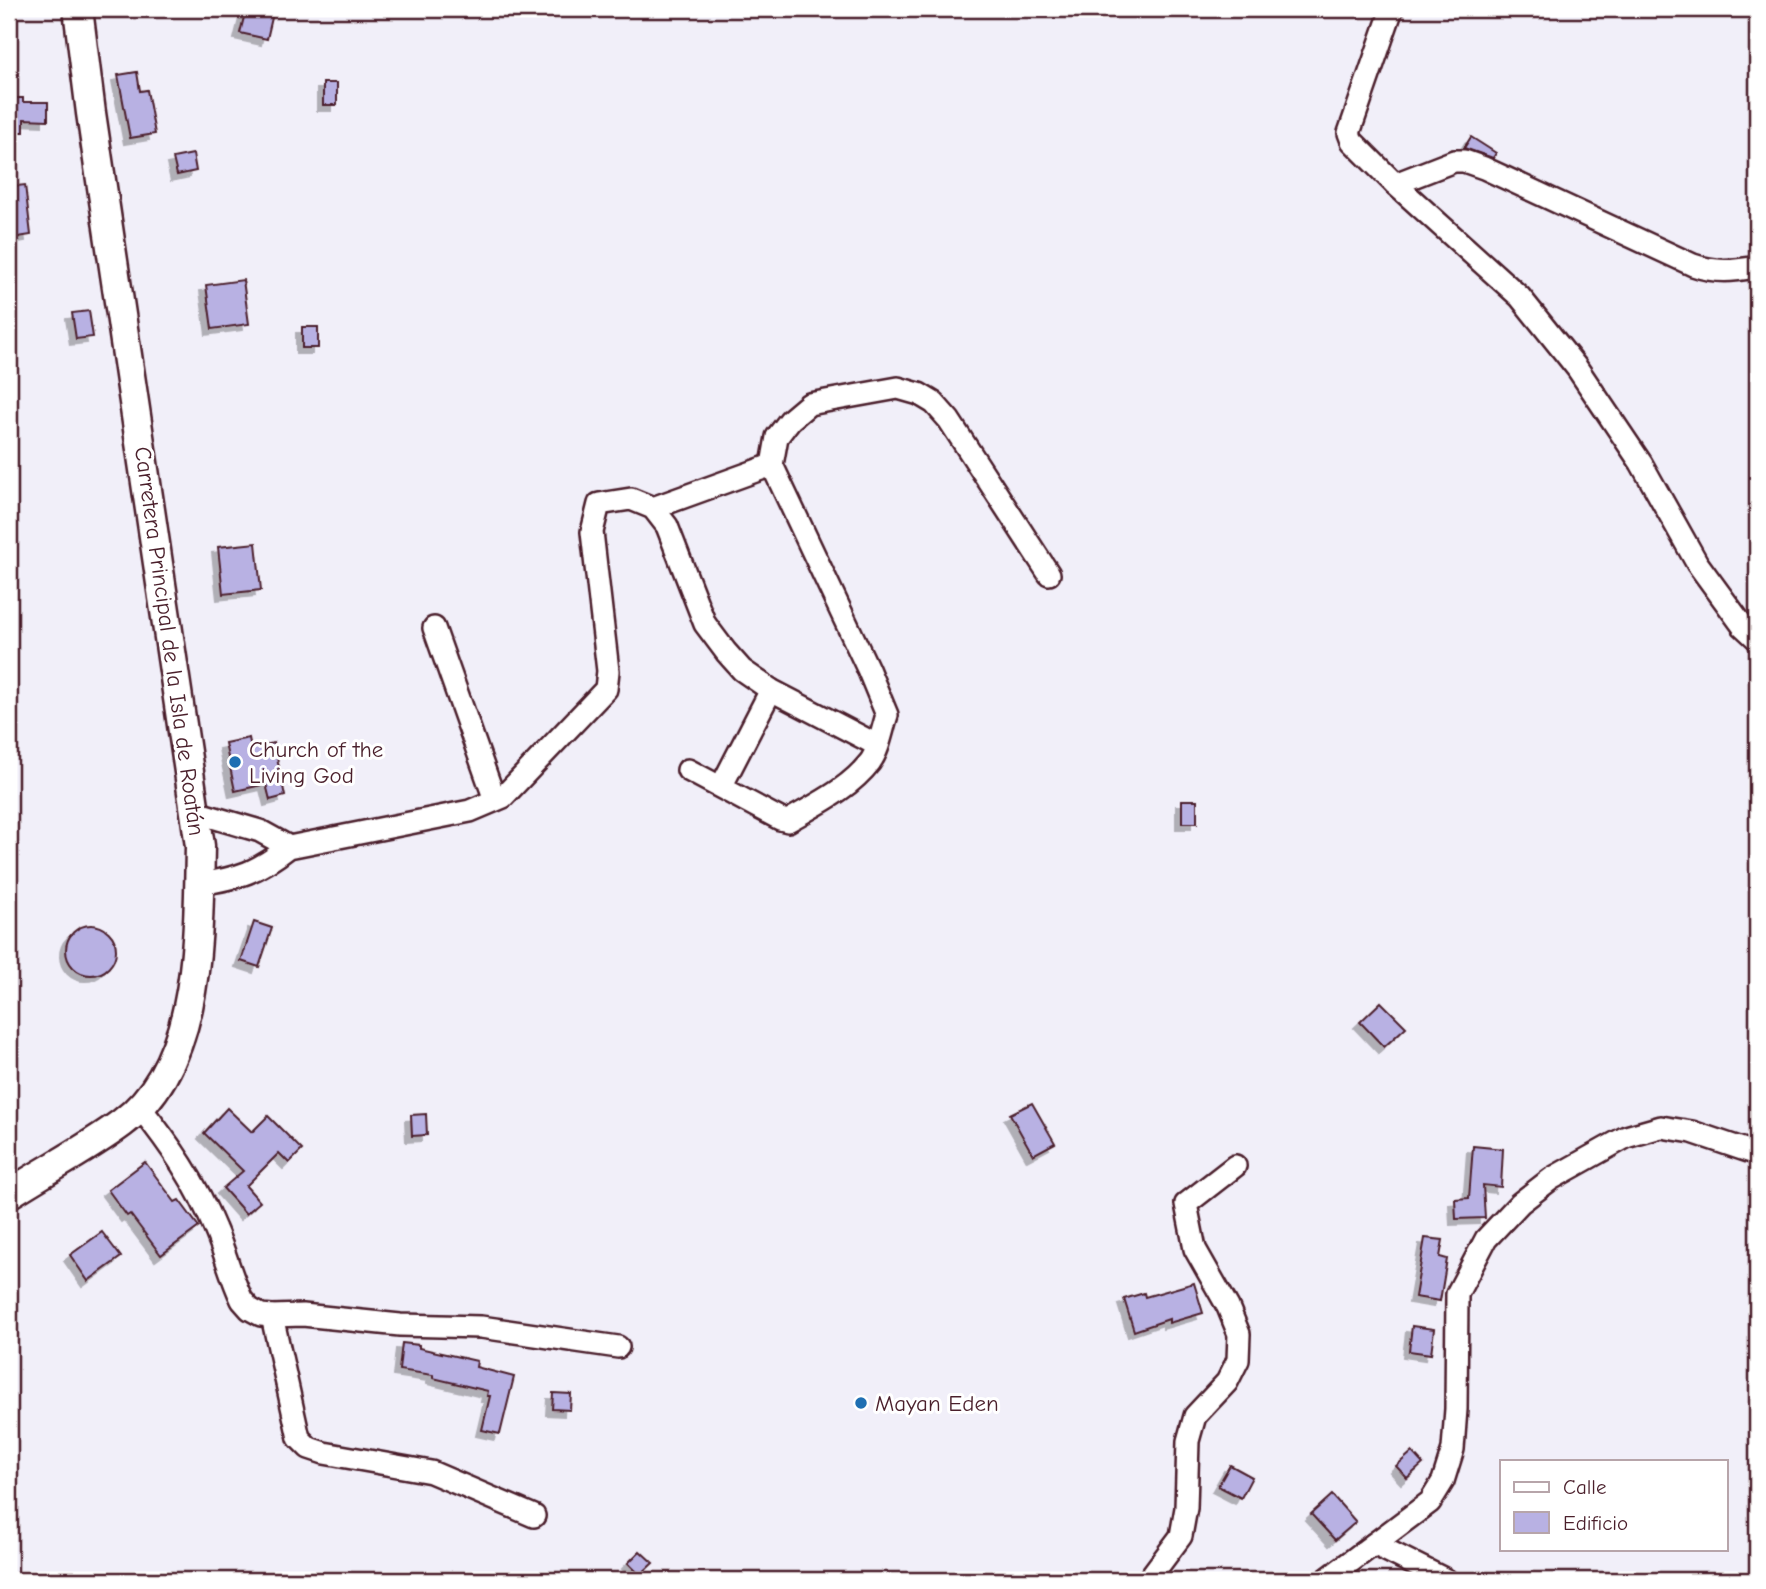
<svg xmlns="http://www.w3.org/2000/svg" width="1766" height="1589" font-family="'Comic Neue',sans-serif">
	<defs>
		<filter id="shadow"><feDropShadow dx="-6" dy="6" stdDeviation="0" flood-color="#0004"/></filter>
	</defs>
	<rect width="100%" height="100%" fill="#f1eff9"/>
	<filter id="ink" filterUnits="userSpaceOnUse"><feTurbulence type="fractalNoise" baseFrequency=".0143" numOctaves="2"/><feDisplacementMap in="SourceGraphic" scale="14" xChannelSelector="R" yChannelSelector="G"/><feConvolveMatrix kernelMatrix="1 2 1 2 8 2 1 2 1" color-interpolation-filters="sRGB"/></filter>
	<g filter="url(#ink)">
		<g fill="#b8b1e3" stroke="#4a1f2b" stroke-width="2" filter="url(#shadow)">
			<path d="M246,9h28l-7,30 -27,-6z"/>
			<path d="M137,72l3,19 7,-1 8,44 -25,4 -12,-63z"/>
			<rect x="323" y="83" width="14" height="22"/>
			<path d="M9,98h14v4h25v18l-24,-1v13h-15z"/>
			<path d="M1471,137l25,16 -3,5 -29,-10z"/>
			<path d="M193,154l3,17 -19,4 -4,-17z"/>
			<path d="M25,185l6,50 -19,3 -3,-51z"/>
			<path d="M243,280l6,44 -37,5 -6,-44z"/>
			<path d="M89,311l4,26 -17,2 -4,-26z"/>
			<rect x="302" y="327" width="16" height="21"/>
			<path d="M256,543l5,47 -38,4 -5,-47z"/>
			<path d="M249,738l2,10 23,-5 11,53 -15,4 -4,-16 -31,7 -10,-48z"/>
			<rect x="1182" y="800" width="15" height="23"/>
			<path d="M254,922l18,6 -13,39 -18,-6z"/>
			<circle cx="91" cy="950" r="25"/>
			<path d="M1381,1002l25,25 -22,20 -24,-25z"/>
			<path d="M1032,1103l23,40 -22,12 -23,-41z"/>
			<path d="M227,1108l25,24 16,-16 34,34 -13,13 -10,-10 -33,33 14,16 -14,12 -23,-26 20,-17 -39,-38z"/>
			<path d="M426,1114l1,21 -15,1 -1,-21z"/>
			<path d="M1473,1146l30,3 -2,38 -18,-2 2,33 -29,1 -1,-20 14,-1z"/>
			<path d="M145,1162l30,40 4,-2 20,27 -38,28 -31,-41 -3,2 -19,-26z"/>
			<path d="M102,1232l19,25 -33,24 -18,-26z"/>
			<path d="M1425,1238l18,2 -3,17 7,2 -7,42 -25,-4z"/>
			<path d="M1194,1283l9,30 -34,10v-4l-35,12 -10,-32 20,-6 1,4z"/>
			<path d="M1412,1326l22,3 -3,25 -22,-3z"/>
			<path d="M402,1343l17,2v3l58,13 -1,6 38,10 -14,57 -18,-4 8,-34h-3l1,-5 -55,-13v-3l-34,-5z"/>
			<path d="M553,1393l18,1 -1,16 -18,-1z"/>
			<path d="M1412,1452l11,12 -16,14 -11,-12z"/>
			<path d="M1230,1465l22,12 -11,21 -23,-12z"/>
			<path d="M1332,1495l24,27 -21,18 -24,-26z"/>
			<path d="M640,1551l13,12 -13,12 -12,-12z"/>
		</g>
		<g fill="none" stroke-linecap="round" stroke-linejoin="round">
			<g stroke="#4a1f2b" stroke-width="26">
				<g id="minor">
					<path d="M1392,9l-43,124 3,8 43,43 125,113 57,71 64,95 56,100 46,63 14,13"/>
					<path d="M1395,184l59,-23h10l20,7 209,97c23,8 40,6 64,2"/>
					<path d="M653,508l119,-43"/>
					<path d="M434,628l61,172"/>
					<path d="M688,770l92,49 8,2c29,-17 61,-32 82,-59 9,-12 12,-32 17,-47l-19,-46 -96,-204 5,-28 13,-17 19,-16 89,-16 21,6 15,9 15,17 100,154"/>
					<path d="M721,787l50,-97"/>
					<path d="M195,812l65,19 29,16"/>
					<path d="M199,884c41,-6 58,-12 90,-37l181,-36 33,-14 103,-108 2,-18 -16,-139 7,-28 32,-5 22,9 14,18 38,98 21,28 16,18 29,20 106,55"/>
					<path d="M139,1106c32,40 57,76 76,123 10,23 16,48 27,71l8,9 11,6 11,1 31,-1 97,10 81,2 137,20"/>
					<path d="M272,1316l27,122 10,10 15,5 107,19 103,44"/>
					<path d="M1374,1544l72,36"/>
					<path d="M1148,1580l33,-44 5,-28 2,-67 7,-25 32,-34 11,-22 1,-26 -11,-27 -33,-58 -9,-45 49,-38"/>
					<path d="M1326,1580l104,-78 13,-21 10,-32 3,-40 1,-115 29,-55 34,-36 31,-24 75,-42 35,-10 31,5 65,22"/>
				</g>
			</g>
			<g stroke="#4a1f2b" stroke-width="33">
				<path id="major" d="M9,1194c37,-24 78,-45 113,-71 80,-59 76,-188 78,-277l-109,-733 -13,-104"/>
			</g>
			<use href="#minor" stroke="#fff" stroke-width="21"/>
			<use href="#major" stroke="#fff" stroke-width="28"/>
		</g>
	</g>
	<g fill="#1f6fb2" stroke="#fff" stroke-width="2.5">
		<circle cx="235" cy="762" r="7"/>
		<circle cx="861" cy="1403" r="7"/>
	</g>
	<g text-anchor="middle" stroke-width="6" stroke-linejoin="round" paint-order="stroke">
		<g font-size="23" fill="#4a1f2b" stroke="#fff">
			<text transform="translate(170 641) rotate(82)" y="8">Carretera Principal de la Isla de Roatán</text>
		</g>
		<g font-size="23" fill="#4a1f2b" stroke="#fff" text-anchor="start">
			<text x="249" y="757">Church of the<tspan x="249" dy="26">Living God</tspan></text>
			<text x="875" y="1411">Mayan Eden</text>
		</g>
	</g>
	<rect width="1766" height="1589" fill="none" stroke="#fff" stroke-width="35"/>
	<rect x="18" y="18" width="1731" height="1554" fill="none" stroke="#4a1f2b" stroke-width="2.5" filter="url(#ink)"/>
	<rect x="1500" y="1460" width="228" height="91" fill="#ffffff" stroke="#b7a5aa" stroke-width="2"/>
	<rect x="1514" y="1482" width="35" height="10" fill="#ffffff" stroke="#b7a5aa" stroke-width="2"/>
	<text x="1563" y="1494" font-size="21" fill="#4a1f2b">Calle</text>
	<rect x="1514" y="1512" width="35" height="21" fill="#b8b1e3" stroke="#b7a5aa" stroke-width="2"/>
	<text x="1563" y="1530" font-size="21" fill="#4a1f2b">Edificio</text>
</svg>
